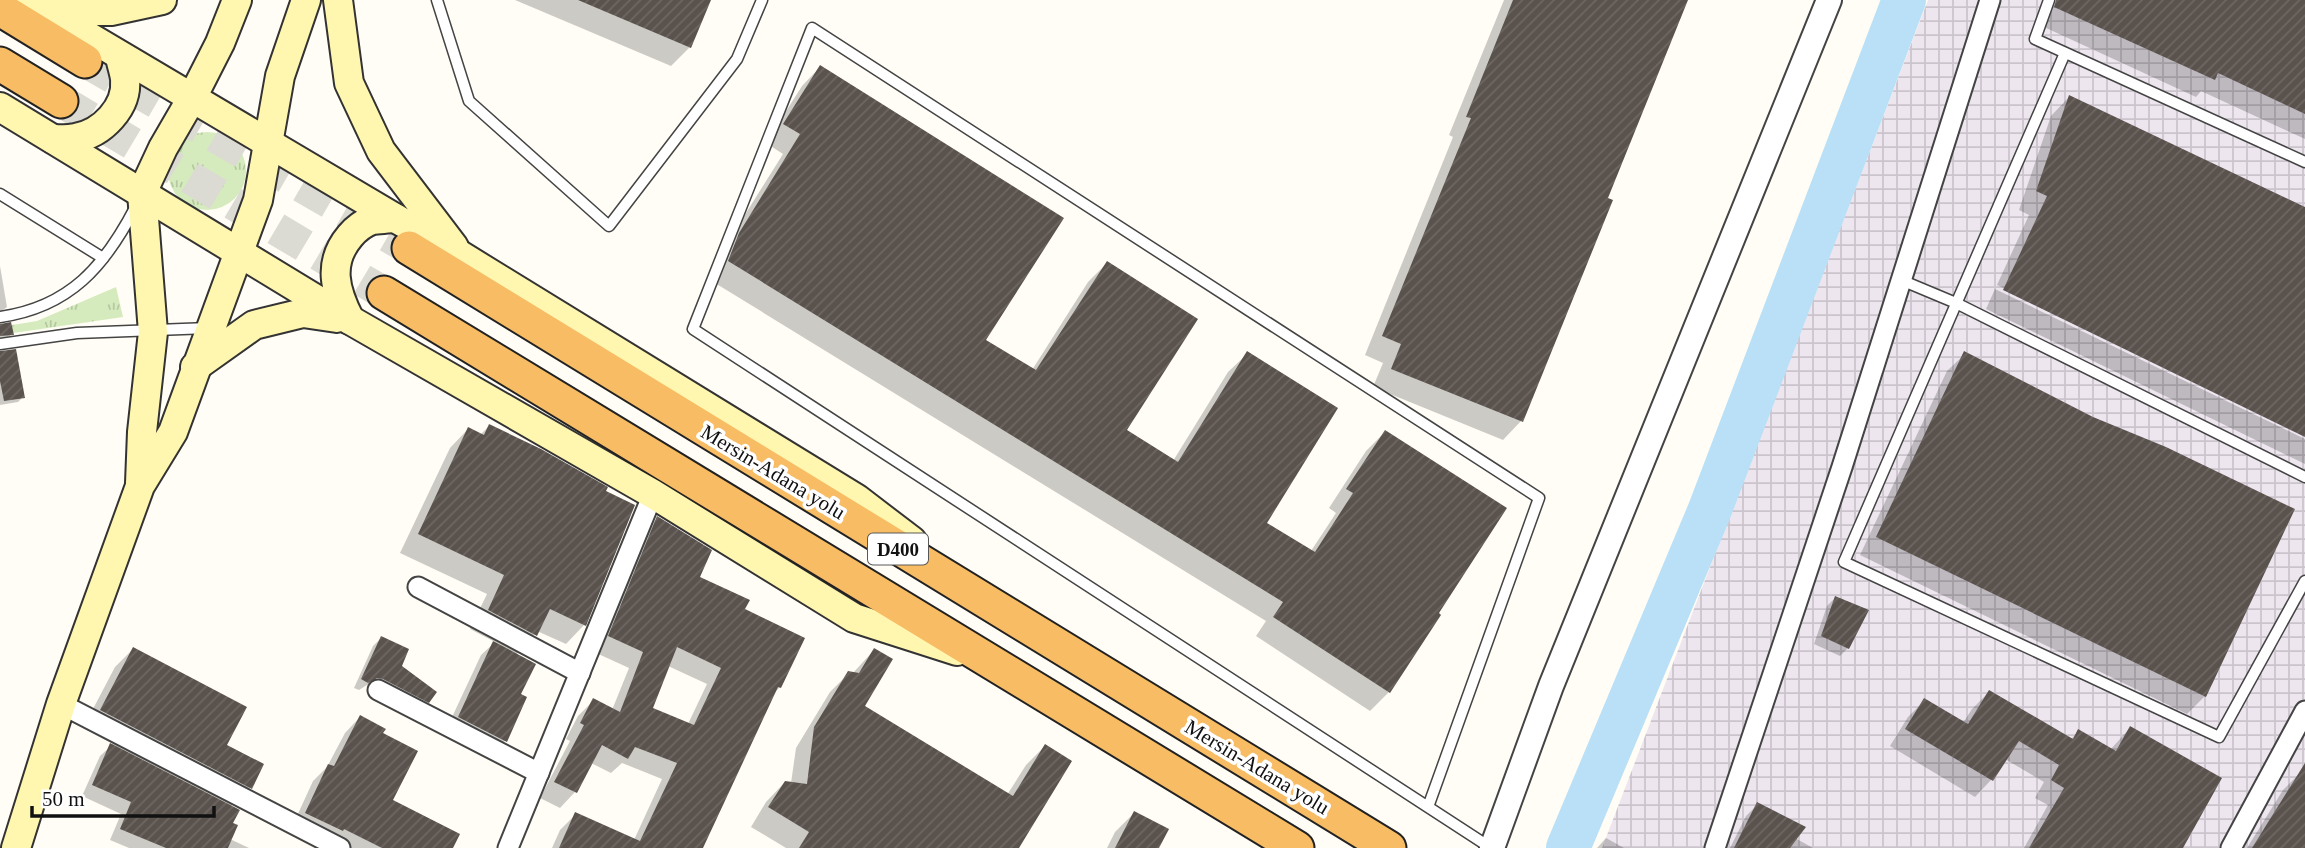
<svg xmlns="http://www.w3.org/2000/svg" width="2305" height="848" font-family="Georgia,serif">
	<defs>
		<pattern id="industrial-grid" width="8" height="8" patternUnits="userSpaceOnUse" patternTransform="scale(1.75)"><rect width="8" height="8" fill="#eee6ef"/><path d="M0 4h8M4 0v8" fill="none" stroke="#cbc4cc"/></pattern>
		<pattern id="grass-tufts" width="24" height="20" patternUnits="userSpaceOnUse" patternTransform="scale(1.75)"><rect width="24" height="20" fill="#d5ebbd"/><path d="M3 7l-1-3M5 7V3M7 7l1-3M15 17l-1-3M17 17v-4M19 17l1-3" fill="none" stroke="#b6c8a1"/></pattern>
		<pattern id="building-hatch" width="6" height="6" patternUnits="userSpaceOnUse" patternTransform="scale(1.75)"><rect width="6" height="6" fill="#5a524d"/><path d="M-1 1l2-2M0 6l6-6M5 7l2-2" fill="none" stroke="#6d6662"/></pattern>
	</defs>
	<rect width="100%" height="100%" fill="#fffdf5"/>
	<path fill="url(#industrial-grid)" d="M1928,0h377v848h-703z"/>
	<g fill="url(#grass-tufts)">
		<circle cx="207" cy="171" r="39"/>
		<path d="M116,287l7,30 -123,18v-8l37,-6z"/>
	</g>
	<g fill="#0003" fill-rule="evenodd">
		<path d="M515,0h194l-19,47 -19,19z"/>
		<path d="M1504,0h182l-81,199 -84,222 -18,19 -130,-53 10,-24 -18,-8 88,-218 -4,-2z"/>
		<path d="M2057,0h248v139l-104,-48 -5,6 -152,-70z"/>
		<path d="M820,67l164,273 48,30 56,-88 19,-19 17,168 49,30 55,-89 19,-18 17,169 47,28 25,-38 -7,-5 37,-57 19,-19 4,260 -19,19 -114,-75 10,-15 -556,-341 11,-27 62,-99 -17,-11 36,-57z"/>
		<path d="M2069,97l236,112v226l-308,-150 32,-70 -10,-5 32,-94z"/>
		<path d="M0,266l7,41 -7,5z"/>
		<path d="M1995,289l310,150v25l-319,-155z"/>
		<path d="M0,326l12,8 -5,4 -7,1z"/>
		<path d="M0,353l23,44 -5,5 -18,3z"/>
		<path d="M1965,354l240,342 -18,18 -327,-159 87,-184z"/>
		<path d="M489,426l95,199 -18,19 -29,-13 -21,24 2,40 7,3 -20,43 -12,13 -47,-24 35,-75 14,-13 -25,-13 17,-35 -87,-41 50,-105 18,-19 12,6z"/>
		<path d="M657,518l40,60 46,32 37,77 -7,7 -72,154h-149l8,-18 16,-16 58,26 28,-61 -40,-16 -11,10 -20,-10 -16,29 -15,16 -20,-10 30,-57 -4,-2 12,-23 16,-16 18,10 17,-42 -35,-16 48,-118zM668,666l39,18 -19,40 -37,-15z"/>
		<path d="M1835,598l13,50 -8,8 -26,-12 13,-38z"/>
		<path d="M381,638l18,29 29,35 -8,8 -46,-24 -7,-1 -8,5 -5,-2 19,-42z"/>
		<path d="M133,649l91,97 26,42 -20,19v32l19,9h-120l-19,-8 11,-26 -39,-18 18,-40 13,-12 -30,-16 32,-61z"/>
		<path d="M874,650l-12,57 145,88 19,-30 19,-19 -28,102h-231l-35,-21 15,-25 19,-20 6,1 5,-35 34,-56 19,-19 3,1z"/>
		<path d="M1989,692l81,48 8,-8 32,18 20,-22 51,120h-157l24,-43 -13,-7 9,-16 -39,-23 -14,21 -16,17 -85,-51 18,-29 17,-17 38,23 9,-14z"/>
		<path d="M360,717l21,17 10,67 60,47h-118l-42,-19 22,-48 14,-14 18,-34z"/>
		<path d="M2301,772l4,2v74h-58l36,-58z"/>
		<path d="M1758,804l37,34 18,10h-83l16,-32z"/>
		<path d="M1134,813l24,35h-51l8,-16z"/>
		<path d="M1606,838l18,10h-27z"/>
	</g>
	<g fill="none" stroke-linecap="round" stroke-linejoin="round">
		<path stroke="#b9e0f7" stroke-width="44" d="M1568,848l141,-336 195,-512"/>
	</g>
	<g fill="url(#building-hatch)" fill-rule="evenodd">
		<path d="M578,0h133l-20,48z"/>
		<path d="M1513,0h175l-80,198 5,2 -90,222 -132,-53 10,-25 -19,-8 89,-218 -5,-1z"/>
		<path d="M2056,0h249v114l-87,-41 -3,7 -161,-73z"/>
		<path d="M820,65l244,153 -78,122 50,30 71,-109 91,58 -71,111 51,32 69,-111 91,57 -71,115 48,29 38,-59 -7,-4 39,-59 122,78 -68,105 2,2 -51,78 -117,-76 10,-15 -555,-341 11,-28 61,-99 -17,-10z"/>
		<path d="M2069,95l236,112v230l-302,-147 44,-94 -11,-5z"/>
		<path d="M11,322l3,13 -14,1v-12z"/>
		<path d="M16,349l9,49 -21,3 -4,-20v-30z"/>
		<path d="M1964,351l129,66 73,30 129,62 -89,188 -330,-160z"/>
		<path d="M489,424l52,25 67,38 -2,4 29,14 -49,121 -36,-17 -13,27 -49,-26 16,-35 -86,-41 50,-107 16,8z"/>
		<path d="M657,516l55,34 -12,27 50,23 -5,9 60,29 -24,50 -3,-1 -75,161h-144l16,-36 65,29 37,-78 -42,-16 -7,12 -26,-14 -25,48 -23,-11 30,-57 -4,-2 13,-25 27,14 23,-60 -35,-16zM677,647l44,21 -27,57 -41,-17z"/>
		<path d="M1835,596l34,14 -20,39 -28,-13z"/>
		<path d="M381,636l28,13 -7,17 35,26 -8,11 -46,-24 -6,-1 -9,5 -7,-4z"/>
		<path d="M493,641l43,23 -15,30 6,3 -20,45 -49,-25z"/>
		<path d="M133,647l114,60 -20,38 37,19 -12,25 -152,-79z"/>
		<path d="M874,648l19,11 -28,47 148,90 32,-52 27,17 -53,87h-220l10,-16 -41,-25 17,-26 22,3 7,-57 34,-56 11,2z"/>
		<path d="M1989,690l84,49 5,-10 38,22 14,-25 92,52 -39,70h-154l35,-60 -13,-8 8,-15 -40,-24 -26,40 -88,-52 19,-31 44,26z"/>
		<path d="M360,715l26,14 -3,4 35,18 -25,49 67,34 -7,14h-71l-38,-19 -1,2 -38,-18 23,-49 6,2z"/>
		<path d="M110,743l130,67 -7,13 5,2 -10,23h-62l-46,-19 11,-27 -39,-17z"/>
		<path d="M2305,763v85h-53z"/>
		<path d="M1757,802l49,25 -16,21h-56z"/>
		<path d="M1134,811l35,18 -10,19h-44z"/>
	</g>
	<g fill="none" stroke-linecap="round" stroke-linejoin="round">
		<g stroke="#dbdad3" stroke-width="33" stroke-dasharray="33 17" stroke-linecap="butt">
			<path d="M85,61l324,187"/>
			<path d="M61,101l323,192"/>
		</g>
		<g stroke="#444" stroke-width="13">
			<g id="service">
				<path d="M437,0l32,101 140,125 128,-167 25,-59"/>
				<path d="M2049,0l-14,39 270,123"/>
				<path d="M2065,53l-221,509 375,175 86,-156"/>
				<path d="M0,194l103,64"/>
				<path d="M1901,280l55,23 349,174"/>
				<path d="M0,317c70,-10 105,-51 136,-111"/>
				<path d="M0,344l77,-11 132,-5"/>
				<path d="M1428,807l111,-309 -727,-470 -119,301 735,478 63,41"/>
			</g>
		</g>
		<g stroke="#444" stroke-width="23">
			<g id="minor">
				<path d="M418,587l162,86"/>
				<path d="M378,690l161,83"/>
				<path d="M61,704l279,144"/>
				<path d="M508,848l145,-354"/>
				<path d="M1715,848l127,-381 148,-467"/>
				<path d="M2231,848l74,-137"/>
			</g>
		</g>
		<g stroke="#444" stroke-width="28">
			<path id="tertiary" d="M1492,848l59,-162 278,-686"/>
		</g>
		<g stroke="#333" stroke-width="32">
			<g id="secondary">
				<path d="M27,0l368,218 65,37 397,244 55,42"/>
				<path d="M338,0l11,83 32,68 73,96"/>
				<path d="M47,11h64l51,-11"/>
				<path d="M0,107l350,213 303,174 201,124 103,33"/>
				<path d="M53,139c7,0 15,1 22,-1 27,-4 53,-31 50,-59 -1,-8 -4,-15 -5,-23"/>
				<path d="M350,320c-15,-29 -23,-57 0,-84 5,-6 14,-13 22,-16 7,-1 16,-1 23,-2"/>
				<path d="M195,367l59,-42 49,-12 34,5"/>
				<path d="M140,483l2,-51 11,-100 -11,-139 21,-45 29,-50 28,-55 17,-43"/>
				<path d="M16,848l45,-144 79,-218 33,-54 85,-232 22,-124 26,-76"/>
			</g>
		</g>
		<g stroke="#222" stroke-width="37">
			<g id="trunk">
				<path d="M0,9l85,52"/>
				<path d="M0,64l61,37"/>
				<path d="M409,248l980,600"/>
				<path d="M384,293l913,555"/>
			</g>
		</g>
		<use href="#service" stroke="#fff" stroke-width="10"/>
		<use href="#minor" stroke="#fff" stroke-width="19"/>
		<use href="#tertiary" stroke="#fff" stroke-width="24"/>
		<use href="#secondary" stroke="#fff6b0" stroke-width="28"/>
		<use href="#trunk" stroke="#f7bc64" stroke-width="33"/>
	</g>
	<g text-anchor="middle" stroke-width="7" stroke-linejoin="round" paint-order="stroke">
		<rect fill="#fff" stroke="#585858" stroke-width="2" x="868" y="533.5" width="60" height="31" rx="5"/>
		<g font-size="19" font-weight="bold" fill="#111">
			<text x="898" y="556">D400</text>
		</g>
		<g font-size="21" fill="#111" stroke="#fff">
			<text transform="translate(773 472) rotate(31)" y="7">Mersin-Adana yolu</text>
			<text transform="translate(1257 767) rotate(31)" y="7">Mersin-Adana yolu</text>
		</g>
	</g>
	<path d="M32 806v10h182v-10" fill="none" stroke="#111111" stroke-width="3.5"/>
	<text x="42" y="806" font-size="21" fill="#111111" stroke="#ffffff" stroke-width="5" paint-order="stroke">50 m</text>
</svg>
